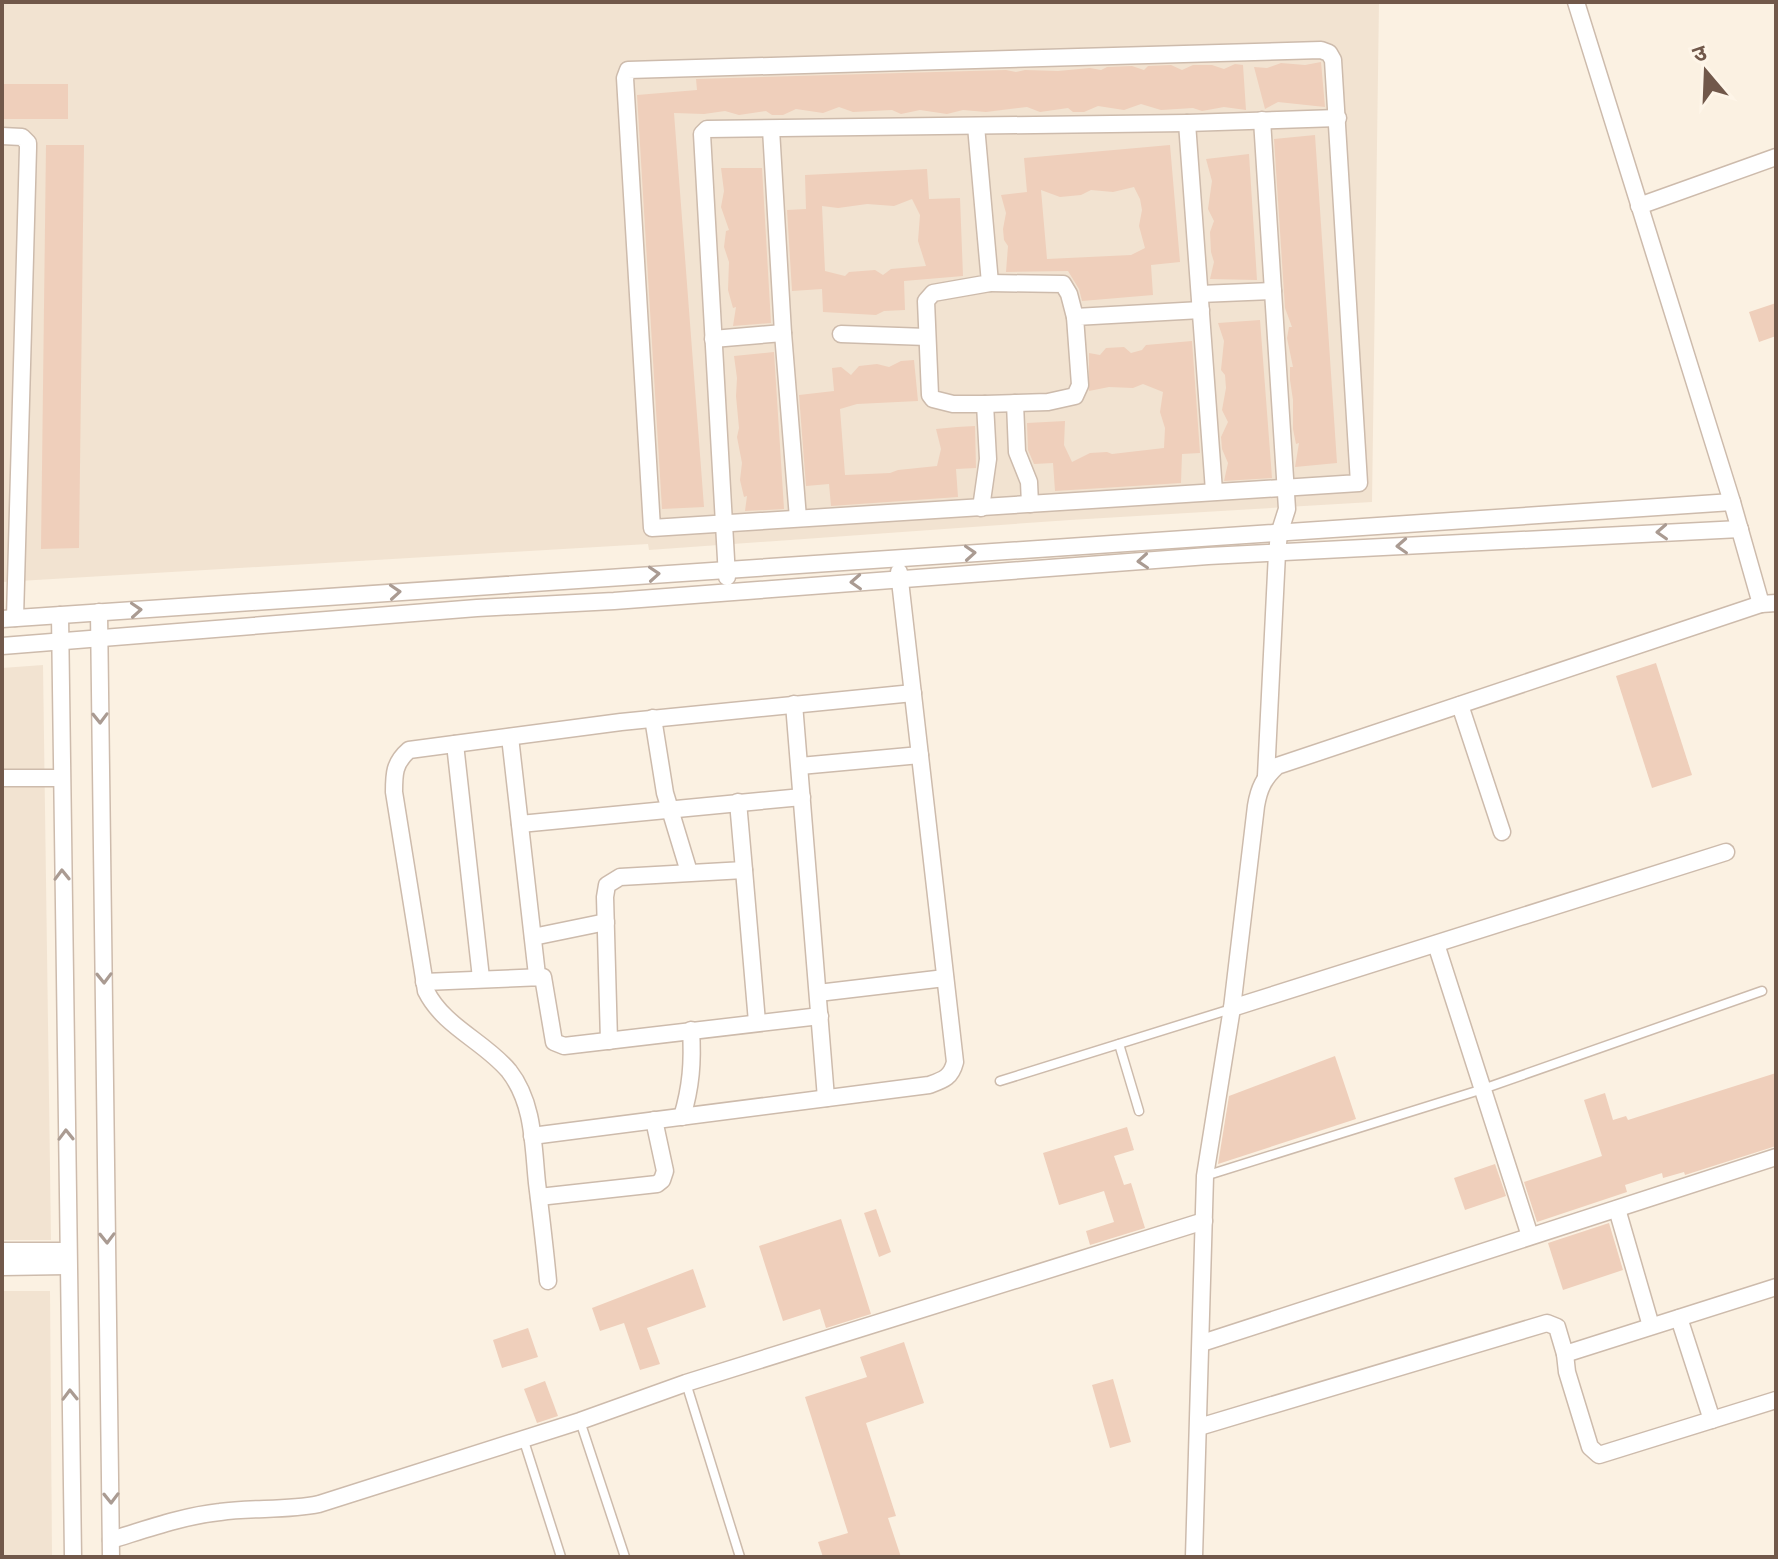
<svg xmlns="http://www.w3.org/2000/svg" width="1778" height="1559" font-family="'Varela Round','Noto Sans Devanagari',sans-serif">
	<rect width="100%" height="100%" fill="#fbf1e2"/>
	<g fill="#f2e3d1">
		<path d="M2,2h1377l-7,500 -302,18 -421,30 -1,-6 -646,38z"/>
		<path d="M43,665l8,575h-49v-572z"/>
		<path d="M2,1291h48l2,266h-50z"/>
	</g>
	<g fill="#efcfbb" fill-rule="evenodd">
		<path d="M1321,62l4,45 -47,-5 -13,7 -11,-42 13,1 14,-5 24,2z"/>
		<path d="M1235,64l8,1 3,45 -22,-3 -22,4 -9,-3 -32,2 -20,-6 -17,6 -26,-4 -14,6h-11l-5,-4 -28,4 -13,-5 -41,5 -23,-2 -16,4 -27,-4 -19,4 -9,-4 -39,2 -14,-5 -16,6 -27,-4 -13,6h-11l-6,-4 -27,4 -14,-4 -21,3 -30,-1 30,394 -42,2 -25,-414 60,-5 -1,-11 310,-9 10,2 9,-2 33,1 32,-3 11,2 6,-3 25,-1 12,4 4,-4 23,-1 11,5 11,-5h19l12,4z"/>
		<rect x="2" y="84" width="66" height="35"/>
		<path d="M1315,135l22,328 -42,4 4,-24 -3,1 -3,-15v-29l-3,-20v-13h3l-6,-29 2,-11h3l-7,-19 -11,-169z"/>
		<path d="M46,145h38l-5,403 -38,1z"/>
		<path d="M1170,145l10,117 -29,3 2,30 -71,6 -3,-12 -11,-18 -62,1 2,-26 -4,-6 -1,-11 3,-16 -5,-18 26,-3 -3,-34zM1134,187l6,12 2,11 -3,16 6,22 -14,7 -84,4 -6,-69 19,7 21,-2 10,-5 22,2z"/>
		<path d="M1249,154l8,126 -47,-1 4,-17 -3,-10 -1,-20 4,-11 -6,-12 4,-28 -6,-22z"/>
		<path d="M721,168h41l9,155 -38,3 3,-19 -3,1 -5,-18 1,-28 -5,-15 2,-16 3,-1 -8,-23 3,-16z"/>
		<path d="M927,169l2,30 31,-1 3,78 -59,5 1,29 -21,1 -8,4 -53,-3 -1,-23 -30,2 -5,-81 19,-1 -1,-34zM912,199l8,16 -2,26 8,25 -35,3 -8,6 -8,-5 -26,2 -4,4 -20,-5 -3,-65 16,2 29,-4 27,2z"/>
		<path d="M1776,303v33l-17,6 -10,-30z"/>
		<path d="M1260,320l12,158 -48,3 4,-18 -6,-14 -1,-12 7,-15 -6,-12 4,-22 -1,-13 -4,-5 3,-29 -6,-18z"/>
		<path d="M1192,341l8,112 -18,1 -1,29 -126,8 -2,-28 -19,1 -6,-14 -1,-27 38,-2 -1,24 8,17 18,-9 17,-1 5,2 52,-6 1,-20 -5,-16 3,-20 -20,-8 -10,4 -24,-1 -20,4v-38l11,2 6,-7 18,-1 7,6 11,-3 4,-5z"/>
		<path d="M774,352l10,157 -39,2 2,-15 -3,1 -4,-17 2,-17 -5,-26 2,-9 -3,-32 1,-18 -3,-22z"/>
		<path d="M914,360l4,41 -61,3 -17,5 5,66 45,-2 8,-3 39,-4 4,-17 -5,-20 21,-2 18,-1 1,42 -20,1 2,28 -127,9 -2,-22 -23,2 -7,-91 35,-4 -2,-23 9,-1 10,8 8,-9 18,-2 12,3 12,-6z"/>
		<path d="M1656,663l36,112 -40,13 -36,-112z"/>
		<path d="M1335,1056l21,63 -138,45 11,-68z"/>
		<path d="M1776,1073v73l-91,29 -1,-3 -21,6 -1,-5 -37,12 2,7 -90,30 -13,-40 78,-26 -18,-56 21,-7 8,27 13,-4 2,4z"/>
		<path d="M1127,1127l7,23 -20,6 10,29 7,-2 14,45 -55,17 -4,-14 28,-9 -10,-31 -45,14 -16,-52z"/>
		<path d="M1495,1164l11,32 -41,14 -11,-32z"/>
		<path d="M876,1209l15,43 -12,5 -15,-44z"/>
		<path d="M841,1219l30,95 -45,14 -6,-19 -37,12 -24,-75z"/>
		<path d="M1609,1223l14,47 -60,20 -15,-47z"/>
		<path d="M693,1269l13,38 -59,21 13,36 -20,6 -16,-47 -24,8 -8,-23z"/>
		<path d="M528,1328l10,29 -36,11 -9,-28z"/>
		<path d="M904,1342l20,61 -58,20 30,93 -8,2 13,39h-78l-5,-15 30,-9 -43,-136 62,-20 -7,-20z"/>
		<path d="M1113,1379l18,63 -21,6 -18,-63z"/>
		<path d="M545,1381l13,35 -21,7 -13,-34z"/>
	</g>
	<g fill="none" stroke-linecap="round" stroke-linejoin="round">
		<g stroke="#cdbbac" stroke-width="11">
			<g id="lane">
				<path d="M1119,1044l20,67"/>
				<path d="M1000,1081l231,-72"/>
				<path d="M1205,1176l278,-87 279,-98"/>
				<path d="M686,1383l54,174"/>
				<path d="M580,1421l45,136"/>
				<path d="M523,1438l38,119"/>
			</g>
		</g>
		<g stroke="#cdbbac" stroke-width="19">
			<g id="street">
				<path d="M1576,2l156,500 29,102"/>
				<path d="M1321,50l8,3 4,7 26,423 -707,45 -27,-450 3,-8z"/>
				<path d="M1262,120l25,389 -8,25 -2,19 -11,223"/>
				<path d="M1187,123l27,368"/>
				<path d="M976,126l14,157 -57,10 -7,8 4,94 3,4 20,5h32l3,55 -7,49"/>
				<path d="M771,129l12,204 15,185"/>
				<path d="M2,136l20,1 6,6v5l-13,470"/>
				<path d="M1639,206l137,-49"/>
				<path d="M990,283l73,1 6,10 6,23"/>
				<path d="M1200,294l73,-3"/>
				<path d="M841,334l86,3"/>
				<path d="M713,339l70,-6"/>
				<path d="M1015,403l2,49 12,30 1,22"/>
				<path d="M985,404l63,-2 27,-6 5,-11 -5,-68 126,-7"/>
				<path d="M727,577l-25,-443 5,-5 480,-6 151,-5"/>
				<path d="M99,612l12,945"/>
				<path d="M60,615l13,942"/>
				<path d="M2,619l1730,-117"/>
				<path d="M2,646l475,-38 137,-7 594,-45 532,-27"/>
				<path d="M794,704l32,394"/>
				<path d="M1460,705l42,127"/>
				<path d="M653,718l12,75 24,79"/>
				<path d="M510,737l27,238"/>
				<path d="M455,744l26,234"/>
				<path d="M800,766l120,-11"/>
				<path d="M2,778h59"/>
				<path d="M520,824l282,-27"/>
				<path d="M744,870l13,152"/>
				<path d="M533,937l73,-15"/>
				<path d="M1436,944l94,292"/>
				<path d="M424,982l119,-5 11,65 10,4 256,-30"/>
				<path d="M818,993l127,-15"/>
				<path d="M1232,1008l494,-156"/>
				<path d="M609,1041l-4,-144 2,-12 13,-8 124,-7 -6,-68"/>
				<path d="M682,1117c9,-30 11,-55 9,-87"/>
				<path d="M532,1136l397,-51c14,-5 22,-7 26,-23l-56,-490"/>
				<path d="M539,1197l118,-13 5,-4 3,-9 -11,-51"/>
				<path d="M1617,1209l34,117"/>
				<path d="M2,1251h65"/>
				<path d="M2,1267l65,-1"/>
				<path d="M548,1281c-3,-33 -7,-65 -11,-98 -4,-38 -3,-80 -28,-112 -25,-30 -65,-44 -83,-80l-32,-199c0,-18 0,-29 15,-42l212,-28 292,-29"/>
				<path d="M1679,1318l33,102"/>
				<path d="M1202,1343l574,-186"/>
				<path d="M1565,1354l2,18 23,75 9,8 177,-55"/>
				<path d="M1199,1427l348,-104 10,4 8,27 211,-67"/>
				<path d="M111,1540c36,-11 72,-24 109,-28 33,-5 66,-1 99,-8l261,-83 106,-38 518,-162"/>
				<path d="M1194,1557l11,-381 27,-168 24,-202c3,-18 8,-28 21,-40l484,-162 15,-1"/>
			</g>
		</g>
		<use href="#lane" stroke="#fff" stroke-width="8"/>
		<use href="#street" stroke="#fff" stroke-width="16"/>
	</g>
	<defs><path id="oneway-chevron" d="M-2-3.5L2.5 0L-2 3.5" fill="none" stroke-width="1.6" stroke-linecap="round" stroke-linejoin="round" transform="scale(2)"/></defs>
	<g stroke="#aa9b92">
		<use href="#oneway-chevron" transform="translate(1662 532) rotate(177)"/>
		<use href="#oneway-chevron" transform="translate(1402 546) rotate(177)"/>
		<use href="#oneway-chevron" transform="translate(970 553) rotate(-4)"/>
		<use href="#oneway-chevron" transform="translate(1143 561) rotate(176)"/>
		<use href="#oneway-chevron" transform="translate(654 574) rotate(-4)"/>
		<use href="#oneway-chevron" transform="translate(856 582) rotate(177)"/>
		<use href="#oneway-chevron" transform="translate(395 592) rotate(-4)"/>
		<use href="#oneway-chevron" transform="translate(136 610) rotate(-4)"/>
		<use href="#oneway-chevron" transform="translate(100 718) rotate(89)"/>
		<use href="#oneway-chevron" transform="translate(62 875) rotate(-91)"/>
		<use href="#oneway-chevron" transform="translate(104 978) rotate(89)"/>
		<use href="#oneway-chevron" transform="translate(66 1135) rotate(-91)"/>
		<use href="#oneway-chevron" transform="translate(107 1238) rotate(89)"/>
		<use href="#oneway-chevron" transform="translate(70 1395) rotate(-91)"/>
		<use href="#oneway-chevron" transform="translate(111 1498) rotate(89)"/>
	</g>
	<rect width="1778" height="1559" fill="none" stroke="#71584a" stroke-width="8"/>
	<g transform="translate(1706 72) rotate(341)" stroke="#fef5e8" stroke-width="6" paint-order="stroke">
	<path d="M0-6L14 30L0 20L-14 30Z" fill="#71584a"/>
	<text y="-12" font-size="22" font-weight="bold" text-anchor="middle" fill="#71584a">उ</text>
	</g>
</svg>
